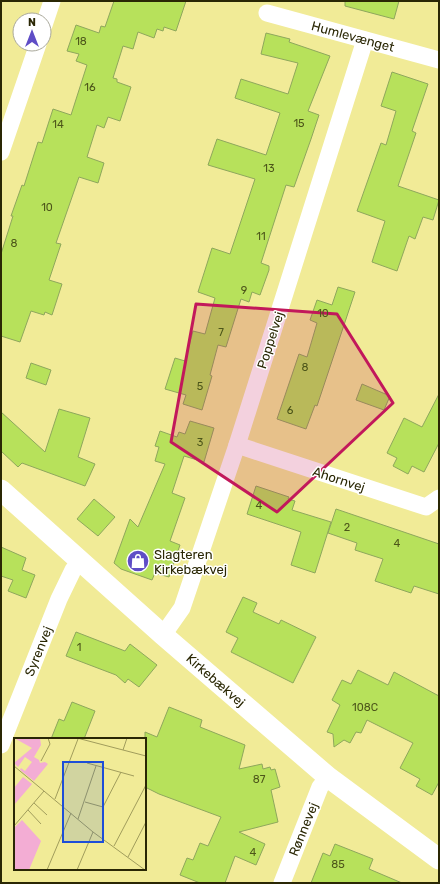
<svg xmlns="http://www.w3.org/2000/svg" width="440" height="884" font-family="Rubik,sans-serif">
	<rect width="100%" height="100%" fill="#f1eb97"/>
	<g fill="#b7e15b" stroke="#8ea75c">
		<path d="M114,1h72l-10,30 -12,-4 -1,4 -6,-2 -3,9 -16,-6 -5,17 -10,-3 -10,32 4,1v3l14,5 -11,34 -12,-4 -4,11 -7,-3 -10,32 17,6 -6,20 -19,-6 -23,66 5,1 -12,36 13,4 -10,31 -7,-3 -1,3 -13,-4 -11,31 -19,-6v-82l12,-38h-2l11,-31 2,1 14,-44 4,1 11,-34 18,6 16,-50 -11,-4 3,-7 -12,-3 9,-26 23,8 2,-7 4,1z"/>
		<path d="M345,1h54l-5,18 -49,-13z"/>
		<path d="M266,33l24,6 -1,3 41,14 -22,55 11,4 -8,24 -17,48 -8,-2 -25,78 8,3v4l-9,25 -8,-3 -3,10 -8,-3 -15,48 -8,-2 -8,30 2,1 -10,34 -19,-6 3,-9 -21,-6 10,-31 10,3 8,-30 12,3 10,-36 -17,-6 14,-44 18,6 25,-75 -47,-14 9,-26 49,16 14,-42 -45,-15 6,-19 47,15 10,-31 -37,-9z"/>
		<path d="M392,72l36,12 -16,47 4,2 -18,53 41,14 -6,20 -10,-3 -8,22 -6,-3 -12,35 -25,-9 13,-41 -28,-10 24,-68 5,2 10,-34 -15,-5z"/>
		<path d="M338,287l17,5 -38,114 -2,-1 -9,24 -29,-10 22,-65 8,3 10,-34 -7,-3 7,-20 15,5z"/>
		<path d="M31,363l20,7 -5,15 -20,-7z"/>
		<path d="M362,384l28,12 -6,14 -28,-10z"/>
		<path d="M439,394v49l-15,29 -12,-6 -4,8 -15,-8 4,-8 -10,-5 17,-35 18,9z"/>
		<path d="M59,409l31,9 -12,39 17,7 -10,22 -63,-23 -4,4 -17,-16v-39l44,40z"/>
		<path d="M190,421l24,7 -10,34 -20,-6 -12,37 13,5 -15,43 10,4 -11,32 -14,-4 -3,7 -31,-11 -7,-6 16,-44 8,8 27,-63 -10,-3 4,-14 -4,-1 5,-15 17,6 2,-5 6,2z"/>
		<path d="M256,486l33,11 -1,2 7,2 -3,9 39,12 -16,51 -24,-8 10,-33 -54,-18z"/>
		<path d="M94,499l21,18 -17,19 -21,-17z"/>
		<path d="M336,509l103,35v50l-25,-8 -3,7 -36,-12 8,-22 -28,-9 2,-7 -29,-10z"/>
		<path d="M1,547l25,11 -4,12 13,5 -9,23 -18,-7 5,-11 -12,-4z"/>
		<path d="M243,597l14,6 -4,9 26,12 2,-4 35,17 -23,46 -62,-31 7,-14 -12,-6z"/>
		<path d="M76,632l49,19 5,-7 27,21 -18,22 -11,-8 -3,4 -9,-8 -50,-19z"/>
		<path d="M358,670l30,15 6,-13 45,24v86l-7,13 -16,-9 4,-7 -20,-11 13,-25 -46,-23 -6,13 -5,-1 -6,11 -6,-3 -10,7 -1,-13 -6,-2 13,-27 -8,-5 10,-20 9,4z"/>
		<path d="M72,702l23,9 -11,28h-33l8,-20 5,2z"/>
		<path d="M169,707l33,13 -2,7 45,18 -6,24 23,-5 1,5 7,-2 1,3 4,-1 5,18 -9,3 7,32 -39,10 26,12 -9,21 -21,-9 -10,27h-25l-20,-8 7,-17 6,2 7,-17 8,3 13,-29 -62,-23 -14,-7v-55l12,5z"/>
		<path d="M335,844l38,15 -4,10 33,14h-91l12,-30 7,3z"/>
	</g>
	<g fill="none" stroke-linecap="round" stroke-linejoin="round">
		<g stroke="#fff" stroke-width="17">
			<path d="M267,13l172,47"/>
			<path d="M44,25l8,-24"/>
			<path d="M1,152l37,-108"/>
			<path d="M237,445l189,62 13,-9"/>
			<path d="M163,635l19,-27 55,-163 128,-405"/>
			<path d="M1,745l58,-146 14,-29 8,-9"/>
			<path d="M282,883l38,-96 8,-10"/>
		</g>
		<path stroke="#fff" stroke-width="21" d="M1,490l162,145 165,142 111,82"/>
	</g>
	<path fill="#c2185b" fill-opacity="0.2" stroke="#c2185b" stroke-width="3" stroke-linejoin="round" d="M196,304l141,10 56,89 -116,109 -106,-70z"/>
	<defs>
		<g id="shop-disc" transform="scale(1.15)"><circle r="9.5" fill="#5f4dc6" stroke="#fff"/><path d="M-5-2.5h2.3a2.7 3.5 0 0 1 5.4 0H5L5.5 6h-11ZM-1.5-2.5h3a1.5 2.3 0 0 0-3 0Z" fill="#fff"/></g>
	</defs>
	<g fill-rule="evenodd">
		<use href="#shop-disc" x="138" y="561"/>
	</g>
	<g text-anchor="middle" stroke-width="3" stroke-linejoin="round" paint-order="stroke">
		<g font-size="11" fill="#4d561a">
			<text x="81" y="45">18</text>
			<text x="90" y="91">16</text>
			<text x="299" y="127">15</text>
			<text x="58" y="128">14</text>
			<text x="269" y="172">13</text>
			<text x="47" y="211">10</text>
			<text x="261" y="240">11</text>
			<text x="14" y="247">8</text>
			<text x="244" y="294">9</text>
			<text x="323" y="317">10</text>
			<text x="221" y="336">7</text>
			<text x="305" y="371">8</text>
			<text x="200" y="390">5</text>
			<text x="290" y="414">6</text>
			<text x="200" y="446">3</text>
			<text x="259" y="509">4</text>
			<text x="347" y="531">2</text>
			<text x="397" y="547">4</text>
			<text x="79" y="651">1</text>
			<text x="365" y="711">108C</text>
			<text x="259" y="783">87</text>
			<text x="253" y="856">4</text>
			<text x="338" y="868">85</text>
		</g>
		<g font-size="13" fill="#2a2704" stroke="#fff">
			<text transform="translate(353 36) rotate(15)" y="5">Humlevænget</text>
			<text transform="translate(270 340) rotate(-72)" y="5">Poppelvej</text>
			<text transform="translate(339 479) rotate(18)" y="5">Ahornvej</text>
			<text transform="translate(38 651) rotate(-68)" y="5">Syrenvej</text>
			<text transform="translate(216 680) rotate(41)" y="5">Kirkebækvej</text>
			<text transform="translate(303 829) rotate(-68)" y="5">Rønnevej</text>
		</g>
		<g font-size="13" fill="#2a2704" stroke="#fff" text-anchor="start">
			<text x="154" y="559">Slagteren<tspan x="154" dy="15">Kirkebækvej</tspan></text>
		</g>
	</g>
	<g transform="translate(14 738)">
		<rect width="132" height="132" fill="#f1eb97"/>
		<path d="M0,0h26l1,7 -7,12 5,3 1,3 5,-1 3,2 -14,17 -14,-11 1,-2 4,3 7,-9 -7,-5 -7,10 -4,-4 18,-15zM9,39l9,7 -18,21v-17zM8,82l19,21 -12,29h-15v-42z" fill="#f3add4"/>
		<path fill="none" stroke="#a19d5c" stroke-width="1" d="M63,0l69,18M109,12l4,-12M27,23l9,-17 -2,-6M73,25l47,13M0,28l79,66 52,38M41,61l23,-60M71,64l18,5 18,-35M20,65l13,12M14,72l13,14M64,81l18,-53M0,88l30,-35M100,108l32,-61M114,119l18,-35M33,132l24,-57M63,132l16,-38"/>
		<path fill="#1d4ed8" fill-opacity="0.15" stroke="#1d4ed8" stroke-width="2" d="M49,24h40v80h-40z"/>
		<rect width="132" height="132" fill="none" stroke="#2a2704" stroke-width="2"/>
	</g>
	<rect width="440" height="884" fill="none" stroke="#2a2704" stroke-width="4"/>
	<g transform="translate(32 32)"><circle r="19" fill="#ffffff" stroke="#aaa99b"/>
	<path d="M0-3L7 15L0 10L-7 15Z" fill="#5f4dc6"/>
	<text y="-6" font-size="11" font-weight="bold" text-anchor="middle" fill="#2a2704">N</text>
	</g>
</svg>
